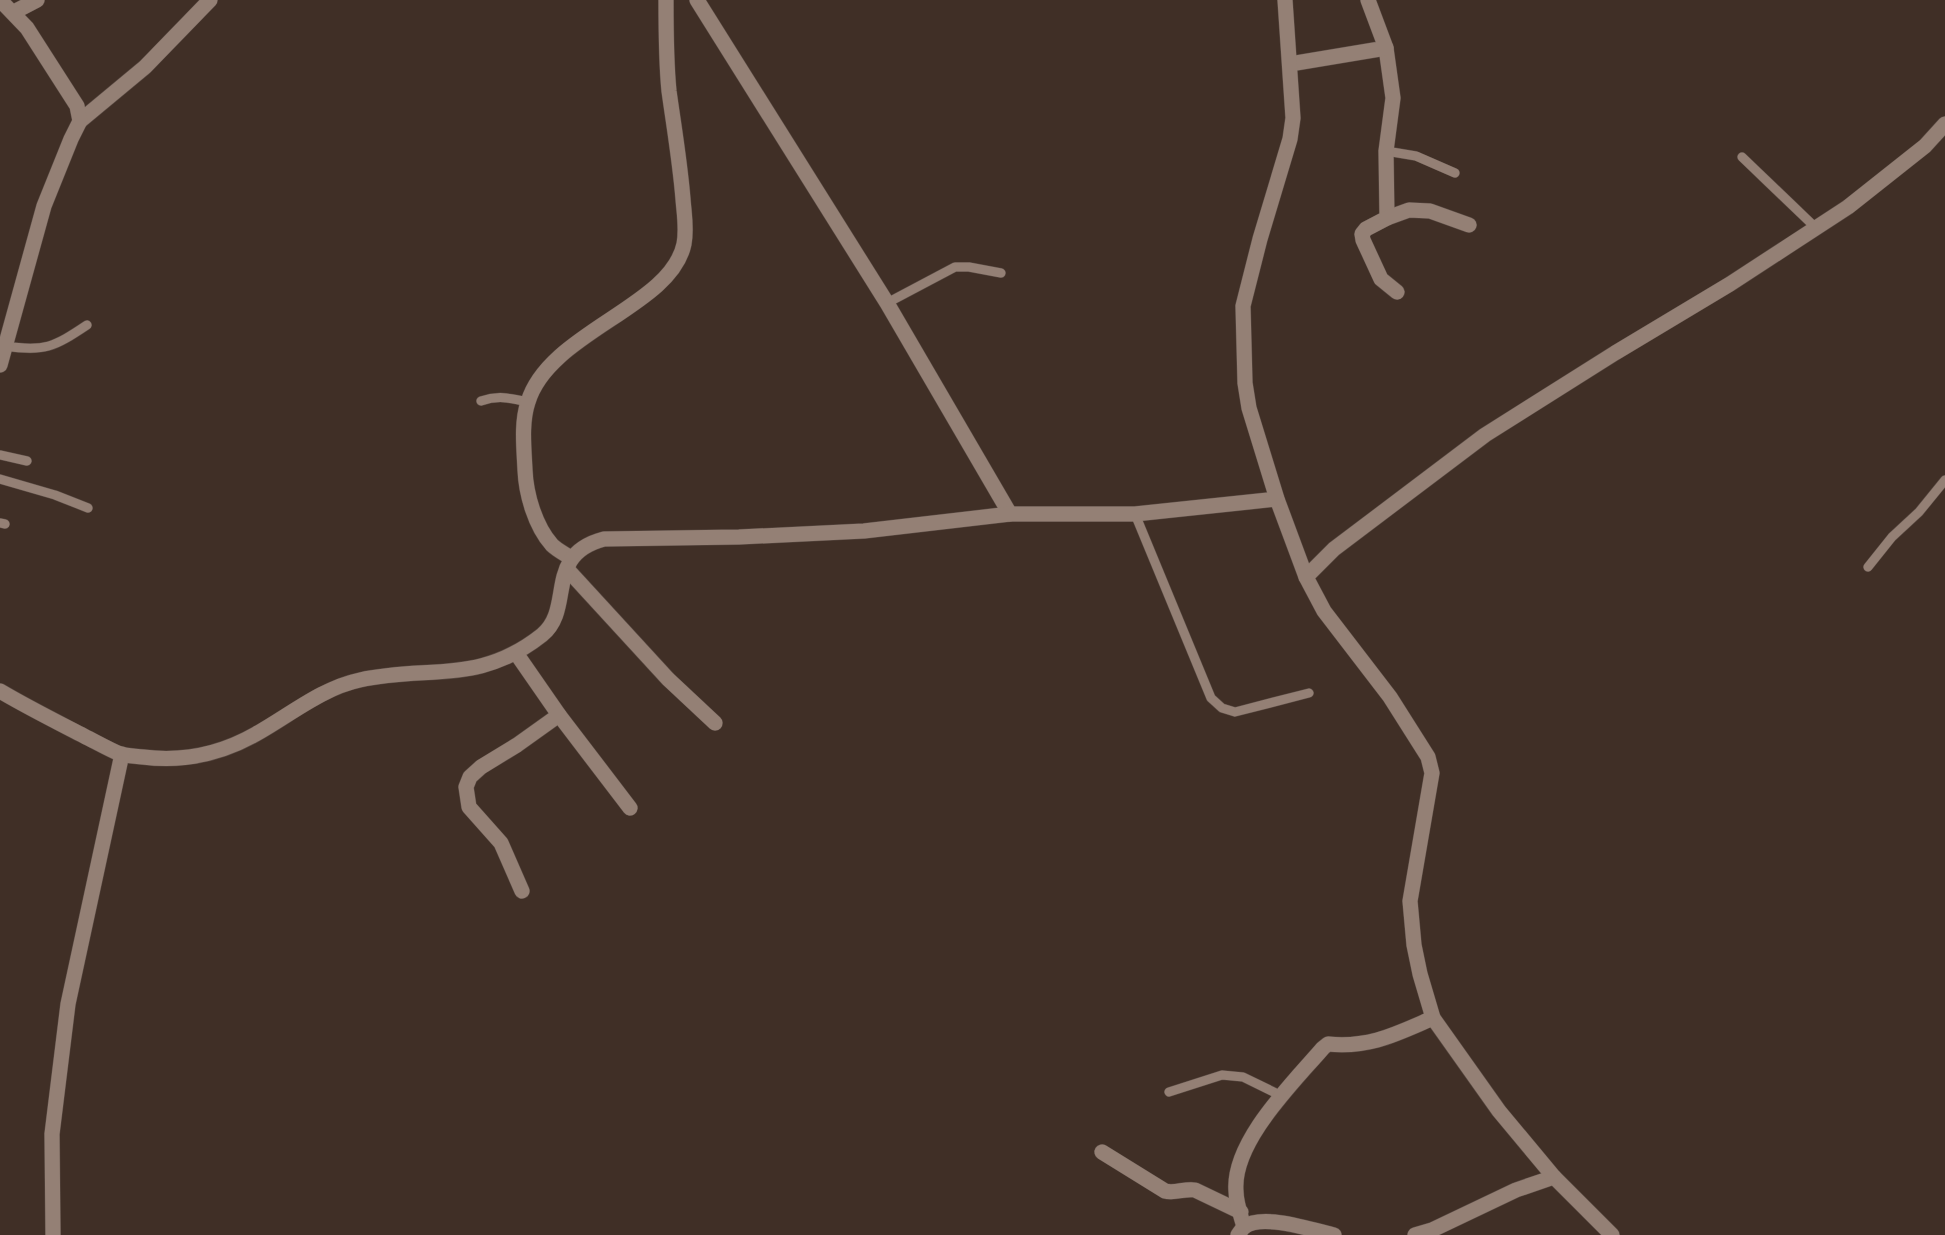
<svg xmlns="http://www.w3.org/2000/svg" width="1945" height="1235" font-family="Montserrat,sans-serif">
	<rect width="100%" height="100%" fill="#402f26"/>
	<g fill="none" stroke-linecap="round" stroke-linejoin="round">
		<g stroke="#5a4b44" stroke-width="10">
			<g id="lane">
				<path d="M1386,151l30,5 39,17"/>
				<path d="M1742,157l74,71"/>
				<path d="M887,303l68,-36h14l32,6"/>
				<path d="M5,346c40,6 49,1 82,-21"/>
				<path d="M481,401c17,-6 29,-3 47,1"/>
				<path d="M0,455l27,6"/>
				<path d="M0,479l55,16 33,13"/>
				<path d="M1135,514l76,184 11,10 13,4 74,-19"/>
				<path d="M0,523l5,1"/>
				<path d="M1868,567l24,-30 27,-25 26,-32"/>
				<path d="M1169,1092l53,-17 21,2 39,19"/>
			</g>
		</g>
		<g stroke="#5a4b44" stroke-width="16">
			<g id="street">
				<path d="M697,0l190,303 123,211"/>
				<path d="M14,12l23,-12"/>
				<path d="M1386,48l7,50 -7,53 1,67 -21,11 -4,5 1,6 18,39 16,13"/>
				<path d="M1290,64l96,-16 -18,-48"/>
				<path d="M80,121l65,-54 65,-67"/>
				<path d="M1387,218l22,-8 21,1 39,14"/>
				<path d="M0,365l44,-159 27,-67 9,-18 -3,-15 -50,-78 -27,-28"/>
				<path d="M571,558c-6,-4 -14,-8 -19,-13 -17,-19 -26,-51 -27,-75 -1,-22 -4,-47 3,-68 21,-70 143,-95 156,-158 3,-15 0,-31 -1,-45 -3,-37 -9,-72 -14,-108 -3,-30 -3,-61 -3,-91"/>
				<path d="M567,569l101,110 47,44"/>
				<path d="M1306,577l28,-28 151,-114 130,-82 115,-69 118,-77 77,-61 20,-22"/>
				<path d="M516,653l43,62 71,93"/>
				<path d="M0,691c27,16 55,30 84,45 12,6 24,13 36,18 7,2 16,2 23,3 40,5 78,-3 113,-23 34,-19 66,-46 104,-54 69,-15 119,5 182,-45 33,-27 1,-80 62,-96l135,-2 125,-6 146,-17h125l142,-15"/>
				<path d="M522,891l-21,-48 -32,-36 -3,-20 4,-10 11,-10 36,-22 42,-30"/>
				<path d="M1102,1152l63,39c10,3 20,-3 30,-1l46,22"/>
				<path d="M1244,1227c-3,-11 -8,-24 -8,-36 -4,-49 57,-108 87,-143l5,-4c42,4 68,-10 105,-26"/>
				<path d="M53,1235l-1,-101 16,-130 54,-250"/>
				<path d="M1238,1235c2,-3 4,-6 6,-8 18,-14 69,3 90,8"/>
				<path d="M1415,1235l17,-5 84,-40 38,-13"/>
			</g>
		</g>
		<g stroke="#5a4b44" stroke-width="16">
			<path id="secondary" d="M1285,0l8,118 -3,21 -30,100 -17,67 2,77 4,25 28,91 29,78 18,34 66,86 38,60 4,16 -22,128 4,44 6,29 13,44 66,93 55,66 58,58"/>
		</g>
		<use href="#lane" stroke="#948075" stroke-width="9"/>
		<use href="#street" stroke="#948075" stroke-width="15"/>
		<use href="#secondary" stroke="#948075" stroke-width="15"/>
	</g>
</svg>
